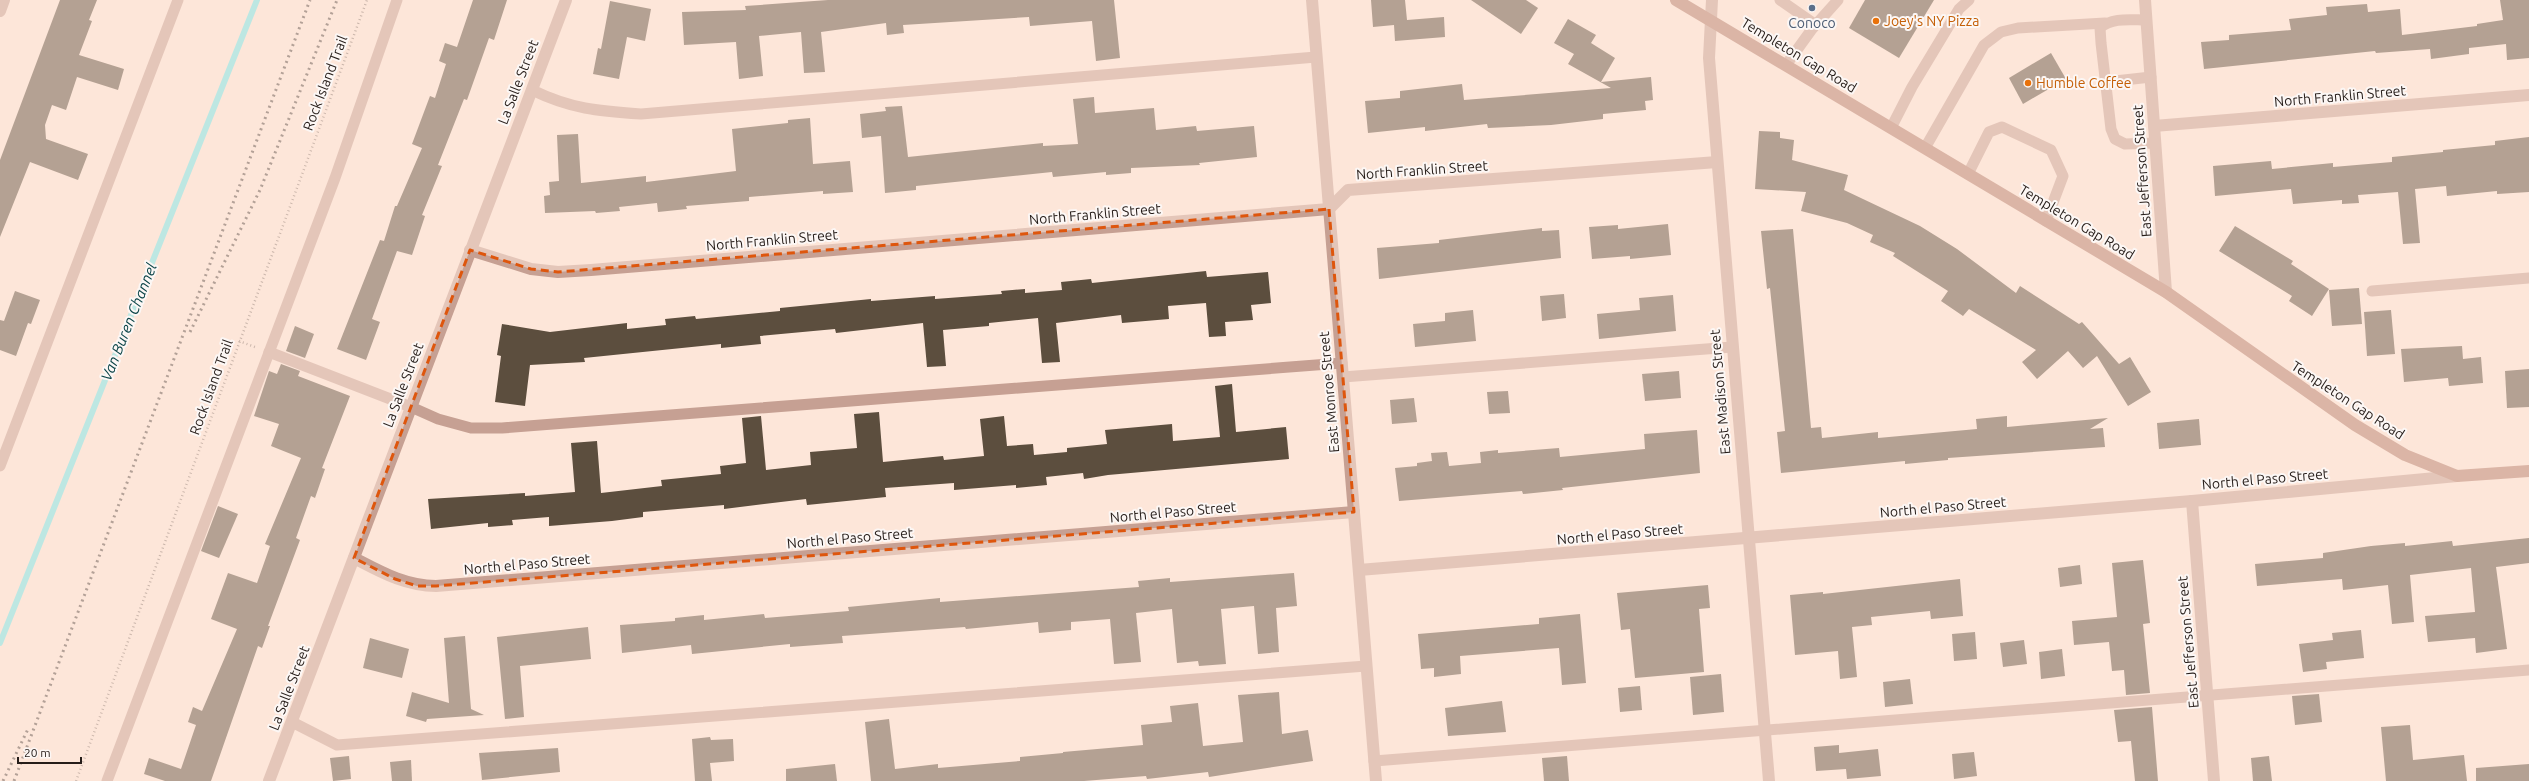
<svg xmlns="http://www.w3.org/2000/svg" width="2529" height="781" font-family="Ubuntu,sans-serif">
	<rect width="100%" height="100%" fill="#fde6d9"/>
	<g fill="none" stroke-linecap="round" stroke-linejoin="round">
		<path stroke="#6fe8ee" stroke-width="6" d="M0,643l257,-643"/>
	</g>
	<g fill="#5c4e3e">
		<path d="M60,0h37l-8,20 3,1 -13,34 45,14 -6,21 -41,-13 -11,33 -14,-5 -7,20 1,14 42,15 -10,26 -48,-18 -30,75v-77z"/>
		<path d="M473,0h34l-13,40 -5,-2 -22,62 -3,-1 -26,66 4,1 -20,49 3,1 -13,39 -15,-4 -25,68 8,3 -14,38 -29,-11 43,-109 4,1 11,-35h2l25,-58 -10,-4 18,-48 5,2 11,-34 -7,-3 6,-18 12,4z"/>
		<path d="M828,0h286l6,58 -24,3 -4,-40 -62,5 -1,-9 -126,8 1,8 -17,2 -1,-12 -65,9 4,40 -21,1 -3,-41 -42,4 4,40 -24,3 -3,-37 -52,3 -2,-33 64,-2 -1,-4z"/>
		<path d="M1371,0h34l2,20 37,-3 1,20 -50,4 -1,-16 -21,2z"/>
		<path d="M1471,0h55l12,8 -17,26z"/>
		<path d="M1865,0h69l-35,58 -50,-30z"/>
		<path d="M2500,0h29v58l-22,2 -1,-16 -37,4v6l-38,5 -1,-10 -54,4 -1,-2 -171,18 -3,-27 28,-2v-5l62,-5 -2,-11 38,-4 -1,-8 41,-3 1,8 32,-3 2,26 75,-9v-2l26,-4z"/>
		<path d="M610,1l41,8 -6,32 -18,-4 -8,42 -26,-5 5,-26 3,1z"/>
		<path d="M1568,19l28,16 -5,8 24,15 -14,24 50,-5 2,23 -8,1 1,9 -43,4v5l-52,6 -63,3 -1,-4 -62,7v-4l-57,6 -3,-32 35,-3v-7l62,-7 2,16 147,-12 -43,-24 6,-10 -20,-11z"/>
		<path d="M2051,53l15,26 -43,25 -14,-26z"/>
		<path d="M1094,97l1,16 59,-5 2,22 40,-4 1,5 57,-5 3,31 -58,6 1,2 -69,3v5l-25,2v-3l-53,5 -1,-5 -136,14v4l-31,3 -4,-57 -19,2 -2,-24 26,-3 -1,-4 17,-1 6,51 135,-14v3l35,-2 -5,-45z"/>
		<path d="M810,118l3,46 37,-3 3,31 -30,2v-3l-74,6v4l-63,5 1,3 -29,3 -1,-9 -38,4 1,4 -24,2 -1,-2 -50,2 -1,-17 6,-1 -1,-13 10,-1 -2,-46 21,-1 3,49 65,-7v6l90,-11 -4,-42 56,-6v-3z"/>
		<path d="M1759,131l21,1v6l14,2 -2,20 56,15 -4,15 76,36 37,23 59,44 4,-7 59,38 3,-2 37,42 11,-7 21,35 -23,14 -31,-50 -14,12 -15,-17 -31,28 -15,-17 14,-12 -67,-41 -6,7 -22,-15 7,-10 -55,-35 2,-3 -25,-11 3,-7 -26,-12 -46,-12 5,-19 -51,-3z"/>
		<path d="M2529,137v55l-32,2v-3l-50,5 -1,-10 -31,3 5,54 -17,1 -5,-52 -40,3 1,8 -17,1v-4l-49,4 -2,-15 -76,7 -2,-30 58,-5 1,8 61,-6v4l59,-5v-5l51,-5v-2l52,-5v-4z"/>
		<path d="M1668,224l3,31 -41,4v-3l-38,3 -3,-32 29,-2v4z"/>
		<path d="M2235,226l58,35 -2,3 38,25 -17,27 -23,-15 3,-5 -73,-45z"/>
		<path d="M1542,228v3l17,-1 2,28 -182,21 -2,-31 62,-5v-3z"/>
		<path d="M1793,229l18,199 10,-1 1,11 56,-6v6l99,-9 -1,-10 31,-3v11l101,-9 -18,11 13,-1 2,19 -157,11v2l-43,4v-3l-124,12 -4,-41 8,-1 -15,-143 -3,1 -6,-58z"/>
		<path d="M1206,271l1,6 61,-5 3,31 -20,2 2,15 -28,2 1,14 -17,1 -3,-34 -38,3 1,13 -47,4 -1,-8 -65,8 4,39 -18,1 -4,-45 -49,5v3l-46,4 3,36 -19,1 -4,-44 -87,10 -1,-4 -75,7 1,8 -40,4v-4l-137,14 1,4 -55,3 -5,41 -30,-4 6,-46 -4,-1 5,-31 48,8 77,-9v6l39,-4 -1,-6 30,-3 1,3 84,-8v-3l91,-9v2l64,-5v3l67,-5 -1,-3 24,-2v4l37,-3 -1,-8 30,-3 1,4z"/>
		<path d="M2359,288l3,36 -30,2 -3,-36z"/>
		<path d="M15,291l25,9 -9,24 -3,-1 -12,33 -16,-6v-30l4,1z"/>
		<path d="M1564,294l2,24 -24,3 -2,-25z"/>
		<path d="M1673,295l3,36 -77,8 -2,-25 43,-4 -1,-12z"/>
		<path d="M1473,310l3,31 -61,6 -2,-23 32,-3v-8z"/>
		<path d="M2391,310l4,44 -28,2 -3,-44z"/>
		<path d="M295,326l19,8 -9,24 -19,-7z"/>
		<path d="M2462,346l1,13 18,-2 2,26 -34,3 -1,-8 -44,4 -3,-33z"/>
		<path d="M281,364l19,7 -2,5 52,20 -28,72 3,1 -10,29 -4,-2 -15,42 4,2 -32,86h2l-8,22 -4,-2 -47,135h-46l-21,-7 5,-16 32,11 15,-44 -8,-3 5,-15 9,4 35,-82 -26,-10 17,-46 29,10 13,-37 -5,-2 36,-86 -30,-12 8,-22 -25,-8 15,-45 8,3z"/>
		<path d="M2529,369v38l-22,1 -2,-37z"/>
		<path d="M1679,371l2,27 -36,3 -3,-27z"/>
		<path d="M1232,384l4,48 50,-5 3,32 -181,16 -24,4 -1,-6 -37,4 1,8 -31,3v-3l-62,5v-7l-69,5 1,9 -79,8 -1,-6 -82,10v-4l-81,7v5l-31,4 -63,5v-9l-37,3 1,5 -25,2v-4l-57,6 -3,-30 97,-6v3l50,-4 -4,-49 26,-2 4,52 61,-7 -1,-6 60,-6 -1,-8 26,-3 -4,-45 19,-2 5,54 45,-5 -1,-13 47,-4 -3,-34 25,-2 4,50 60,-6 1,4 40,-4 -4,-37 24,-3 3,30 26,-2 1,11 33,-3v-4l40,-4 -2,-14 67,-6 1,17 47,-4 -5,-51z"/>
		<path d="M1508,391l2,22 -21,1 -2,-22z"/>
		<path d="M1414,398l3,24 -25,2 -2,-24z"/>
		<path d="M2199,419l2,26 -42,4 -2,-26z"/>
		<path d="M1697,430l3,43 -138,15 1,2 -40,4 -1,-3 -123,10 -4,-33 22,-2v-3l15,-2 -1,-8 16,-1 2,14 32,-3 -1,-11 18,-2v3l61,-5 1,9 85,-8 -1,-15z"/>
		<path d="M218,506l20,8 -19,44 -18,-7z"/>
		<path d="M2529,538v25l-33,4 11,82 -31,4 -1,-15 -47,4 -3,-26 50,-4 -4,-44 -61,7 4,47 -22,2 -4,-39 -45,5 -1,-11 -85,7 -2,-22 68,-6v-5l48,-7 34,-3v3l47,-5 1,5z"/>
		<path d="M2143,560l7,63 -7,1 7,69 -24,2 -2,-25 -12,1 -3,-29 -35,3 -2,-24 45,-4 -5,-54z"/>
		<path d="M2080,565l2,19 -22,3 -2,-19z"/>
		<path d="M1294,573l3,33 -21,2 3,44 -21,2 -4,-48 -33,3 5,55 -27,2 -1,-5 -21,2 -5,-54 -36,4 5,49 -27,2 -4,-45 -39,3v8l-32,3 -1,-11 -72,7 -1,-2 -123,9 1,7 -53,4v-3l-98,10 -1,-9 -69,8 -2,-28 55,-4v-3l29,-3v5l60,-6 1,4 84,-7 -1,-4 92,-9v4l199,-15 -1,-6 32,-3v4z"/>
		<path d="M1960,579l3,37 -32,3 -1,-8 -59,6 1,8 -20,2 5,50 -17,2 -2,-28 -43,4 -5,-60 33,-3v2z"/>
		<path d="M1708,585l2,23 -11,1 5,63 -69,6 -5,-49 -9,1 -4,-37z"/>
		<path d="M1580,614l6,69 -24,2 -3,-37 -99,8 1,18 -27,3v-9l-13,1 -3,-35 121,-10v-6z"/>
		<path d="M588,627l3,32 -71,7 4,51 -19,2 -8,-82z"/>
		<path d="M2361,630l3,28 -38,4 1,7 -24,3 -4,-28 34,-4 -1,-7z"/>
		<path d="M1975,632l2,27 -23,2 -2,-27z"/>
		<path d="M465,636l6,73 13,6 -57,4 -1,3 -20,-6 6,-24 37,11 -5,-65z"/>
		<path d="M370,638l39,11 -7,29 -39,-10z"/>
		<path d="M2024,640l3,24 -24,3 -3,-24z"/>
		<path d="M2062,649l3,27 -24,3 -2,-27z"/>
		<path d="M1721,674l3,38 -31,3 -3,-38z"/>
		<path d="M1910,679l3,25 -28,3 -2,-25z"/>
		<path d="M1640,686l2,24 -22,2 -2,-24z"/>
		<path d="M1279,692l3,42 26,-4 5,31 -104,16 -1,-5 -61,7 -1,-3 -62,5h-213l-6,-59 24,-3 6,50 43,-5v4l82,-7v-4l43,-4v-1l80,-7 -2,-20 31,-3 -2,-16 28,-3 5,43 40,-4 -5,-47z"/>
		<path d="M2319,694l3,28 -27,3 -3,-29z"/>
		<path d="M1502,701l4,31 -58,4 -3,-28z"/>
		<path d="M2152,707l6,74h-23l-4,-40 -13,1 -4,-32z"/>
		<path d="M2410,725l3,35 51,-5 3,26h-81l-5,-54z"/>
		<path d="M710,737l1,3 22,-1 1,22 -24,2 2,18h-17l-3,-42z"/>
		<path d="M1839,745v8l39,-4 3,27 -34,3 -1,-10 -30,2 -2,-24z"/>
		<path d="M558,748l2,24 -78,8 -3,-27z"/>
		<path d="M1974,752l3,24 -23,3 -2,-25z"/>
		<path d="M349,756l2,23 -18,2 -3,-23z"/>
		<path d="M1567,756l2,25h-25l-2,-23z"/>
		<path d="M2269,756l3,25h-19l-2,-23z"/>
		<path d="M411,760l1,21h-20l-2,-19z"/>
		<path d="M835,764l2,17h-51v-12z"/>
		<path d="M2529,764v17h-53v-13z"/>
	</g>
	<g fill="none" stroke-linecap="round" stroke-linejoin="round">
		<g stroke="#8f7f76" stroke-width="2.5" stroke-dasharray="1 3" stroke-linecap="butt">
			<path d="M239,341l16,6"/>
			<path d="M76,781l291,-781"/>
		</g>
		<g stroke="#c6a093" stroke-width="11">
			<path d="M1780,0l36,25"/>
			<path d="M2146,20c-15,0 -34,-3 -46,8l1,15 10,86 4,10 10,5 30,-1"/>
			<path d="M1786,65l26,-36 26,-29"/>
			<path d="M2106,82l45,-5"/>
			<path d="M532,90c39,19 66,21 109,24l675,-57"/>
			<path d="M1891,128l21,-41 47,-78 10,-9"/>
			<path d="M1925,148l59,-103 17,-13 17,-4 87,-5"/>
			<path d="M1968,174l21,-42 13,-5 49,23 12,26 -17,45"/>
			<path d="M2372,291l157,-13"/>
			<path d="M269,352l142,55 27,12 33,9h31l840,-65"/>
			<path d="M1343,377l389,-30"/>
			<path d="M0,466l178,-466"/>
			<path d="M292,722l45,23 1029,-79"/>
			<path d="M1374,761l1155,-91"/>
			<path d="M107,781l228,-603 62,-178"/>
		</g>
		<g stroke="#c6a093" stroke-width="12">
			<path d="M1312,0l64,781"/>
			<path d="M1712,0l-3,58 60,723"/>
			<path d="M2145,0l21,292"/>
			<path d="M0,11l4,-11"/>
			<path d="M2154,126l375,-31"/>
			<path d="M470,250l61,19 27,3 33,-2 738,-61 19,-19 369,-28"/>
			<path d="M2192,501l22,280"/>
			<path d="M354,558c27,14 51,28 82,28l918,-74"/>
			<path d="M1359,570l833,-69 265,-25"/>
			<path d="M269,781l297,-781"/>
		</g>
		<path stroke="#b17a68" stroke-width="12" d="M1676,0l490,292 189,133 50,30 52,21 72,-5"/>
		<g stroke="#5a4e48" stroke-width="3" stroke-dasharray="2 4" stroke-linecap="butt">
			<path d="M190,332l70,-142 77,-190"/>
			<path d="M3,781l25,-52"/>
			<path d="M14,781l296,-781"/>
		</g>
	</g>
	<path d="M0 0H2529V781H0ZM1329,209l25,303 -918,74h-19l-22,-7 -41,-21 116,-308 61,19 27,3z" fill="#fde6d9" fill-opacity=".55" fill-rule="evenodd"/>
	<path fill="none" stroke="#de560d" stroke-width="3" stroke-dasharray="8 5" stroke-linejoin="round" d="M1329,209l25,303 -918,74h-19l-22,-7 -41,-21 116,-308 61,19 27,3z"/>
	<circle fill="#5c6f8a" stroke="#fcf7f5" stroke-width="1.5" cx="1812" cy="8" r="4"/>
	<g fill="#e8710a" stroke="#fcf7f5" stroke-width="1.5">
		<circle cx="1876" cy="21" r="4"/>
		<circle cx="2028" cy="83" r="4"/>
	</g>
	<g text-anchor="middle" stroke-width="4" stroke-linejoin="round" paint-order="stroke">
		<g font-size="14" fill="#c56008" stroke="#fcf7f5" text-anchor="start">
			<text x="1884" y="26">Joey's NY Pizza</text>
			<text x="2036" y="88">Humble Coffee</text>
		</g>
		<g font-size="14" fill="#4e5e75" stroke="#fcf7f5">
			<text x="1812" y="28">Conoco</text>
		</g>
		<g font-size="14" fill="#261d19" stroke="#fcf7f5">
			<text transform="translate(1799 55) rotate(31)" y="5">Templeton Gap Road</text>
			<text transform="translate(518 82) rotate(-69)" y="5">La Salle Street</text>
			<text transform="translate(325 83) rotate(-69)" y="5">Rock Island Trail</text>
			<text transform="translate(2340 96) rotate(-5)" y="5">North Franklin Street</text>
			<text transform="translate(1422 170) rotate(-4)" y="5">North Franklin Street</text>
			<text transform="translate(2142 171) rotate(-94)" y="5">East Jefferson Street</text>
			<text transform="translate(1095 214) rotate(-5)" y="5">North Franklin Street</text>
			<text transform="translate(2077 222) rotate(31)" y="5">Templeton Gap Road</text>
			<text transform="translate(772 240) rotate(-5)" y="5">North Franklin Street</text>
			<text transform="translate(403 385) rotate(-69)" y="5">La Salle Street</text>
			<text transform="translate(211 387) rotate(-70)" y="5">Rock Island Trail</text>
			<text transform="translate(1329 392) rotate(-95)" y="5">East Monroe Street</text>
			<text transform="translate(1720 392) rotate(-95)" y="5">East Madison Street</text>
			<text transform="translate(2348 400) rotate(33)" y="5">Templeton Gap Road</text>
			<text transform="translate(2265 479) rotate(-5)" y="5">North el Paso Street</text>
			<text transform="translate(1943 507) rotate(-5)" y="5">North el Paso Street</text>
			<text transform="translate(1173 512) rotate(-5)" y="5">North el Paso Street</text>
			<text transform="translate(1620 534) rotate(-5)" y="5">North el Paso Street</text>
			<text transform="translate(850 538) rotate(-5)" y="5">North el Paso Street</text>
			<text transform="translate(527 564) rotate(-5)" y="5">North el Paso Street</text>
			<text transform="translate(2188 642) rotate(-95)" y="5">East Jefferson Street</text>
			<text transform="translate(289 688) rotate(-69)" y="5">La Salle Street</text>
		</g>
		<g font-size="15" font-style="italic" fill="#0b4447" stroke="#fcf7f5">
			<text transform="translate(129 322) rotate(-68)" y="5">Van Buren Channel</text>
		</g>
	</g>
	<path d="M18 757v6h63v-6" fill="none" stroke="#261d19" stroke-width="2"/>
	<text x="24" y="757" font-size="12" fill="#261d19" stroke="#fcf7f5" stroke-width="3" paint-order="stroke">20 m</text>
</svg>
